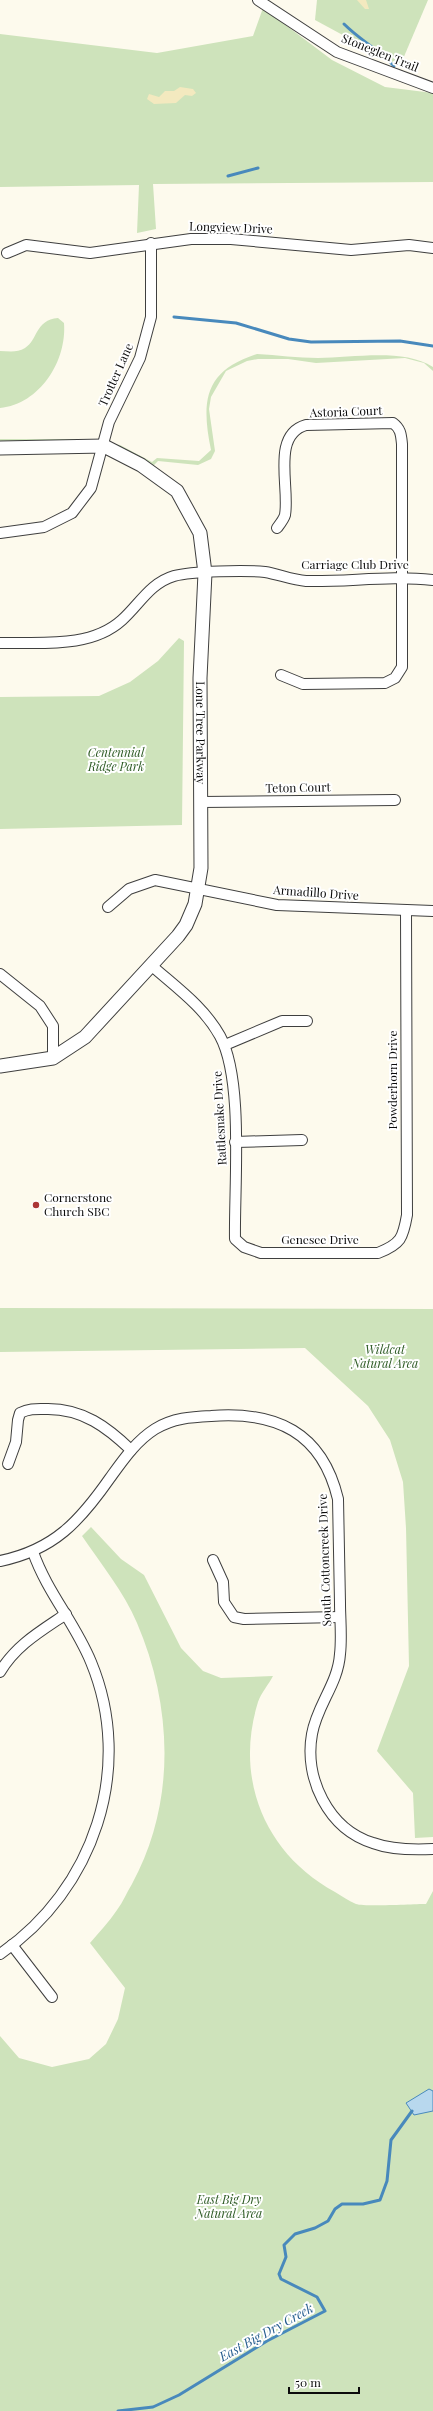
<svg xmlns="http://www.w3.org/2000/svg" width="433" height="2411" font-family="'Playfair Display',serif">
	<rect width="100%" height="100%" fill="#fdfaed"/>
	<g fill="#cee3bb">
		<path d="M317,0h111l-28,66 -85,-46z"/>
		<path d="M263,8l69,52 53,27 48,6v89l-280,2 3,45 -19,4 2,-48 -139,2v-153l157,19 96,-17z"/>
		<path d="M58,318l6,5c3,38 -24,81 -64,85v-57c8,0 17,2 25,-3 13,-8 10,-28 33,-30z"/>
		<path d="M257,354c20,1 41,4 61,4 35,0 85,-10 115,9v4l-9,-8 -19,-5 -89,5 -28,-4h-30l-11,2 -21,10 -15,26 -2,12 6,42 -4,8 -13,6 -40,-4 -5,5 -36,-19 -117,-4v-4h83l37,6 32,17 5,-4 42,3 12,-11c-10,-49 -7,-79 46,-96z"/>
		<path d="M179,638l5,3 -2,184 -182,4v-132l99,-1 31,-14 28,-21z"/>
		<path d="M0,1308l433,1v528l-18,1 -2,-45 -36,-42 32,-85 -3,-138 -3,-46 -13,-42 -22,-34 -63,-58 -305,4z"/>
		<path d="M91,1527l30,32 23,16 37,73 22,23 18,7 52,-2c-4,8 -12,17 -15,26 -24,77 7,152 77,190 7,4 14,9 21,12 9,3 57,0 70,0l7,-13v520h-433v-375l19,22 33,9 37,-8 17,-15 12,-25 7,-31 -35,-45c9,-11 19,-21 27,-33 6,-8 10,-18 15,-26 44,-81 41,-177 5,-261 -13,-31 -36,-59 -55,-87z"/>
	</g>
	<g fill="#f3e9bf">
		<path d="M357,0h9l3,9h-4z"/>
		<path d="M180,87l13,2 3,4 -4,3 -7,-1 -9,8 -22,1 -7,-5 2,-5 10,3 6,-6h9z"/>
	</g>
	<path fill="#b8d8ee" stroke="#4889bc" d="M429,2089l4,2v20l-19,4 -8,-12z"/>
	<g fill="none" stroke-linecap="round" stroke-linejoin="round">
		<g stroke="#4889bc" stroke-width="3">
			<path d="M344,24c16,16 35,26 50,42"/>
			<path d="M228,176l30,-8"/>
			<path d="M174,317l62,6 53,16 22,3 89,-1 33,5"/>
			<path d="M118,2411l35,-4 26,-12 88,-54 58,-30 -8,-14 -36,-18 -2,-5 7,-17 -2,-12 11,-11 20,-6 13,-7 7,-12 7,-5h21l17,-4 7,-19 4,-41 21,-29"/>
		</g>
		<g stroke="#3f3f3f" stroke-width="12">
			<g id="minor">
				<path d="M258,0l79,52 96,36"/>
				<path d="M7,253l19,-8 64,8 101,-14h40l120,11 58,-5 24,3"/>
				<path d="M277,528c3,-4 7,-9 8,-13 5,-28 -14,-80 21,-90l87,-2c8,6 8,12 9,21v223l-7,11 -10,5 -82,1 -22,-9"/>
				<path d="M0,533l44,-6 28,-14 19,-25 18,-66 31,-64 11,-41v-74"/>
				<path d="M0,643c40,-1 90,6 122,-23 17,-15 28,-37 52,-44 18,-5 72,-6 91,-4 13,2 27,8 41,9 43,1 84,-6 127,-1"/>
				<path d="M201,802l194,-2"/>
				<path d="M108,907l21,-18 26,-9 122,25 156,6"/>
				<path d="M152,966c25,22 52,41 68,70 24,44 14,150 15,203l9,8 17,6h117c23,-9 25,-15 29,-38l-1,-304"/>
				<path d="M0,974l40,32 13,20v32"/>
				<path d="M225,1045l57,-24h25"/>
				<path d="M235,1142l67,-2"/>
				<path d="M8,1464l8,-22 2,-22 2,-7c10,-5 17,-4 28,-4 35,0 59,18 83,41"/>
				<path d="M213,1560l10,22 1,20 10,15 10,2 96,-2"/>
				<path d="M0,1561c54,-11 80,-40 110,-83 13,-18 26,-37 45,-49 18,-11 36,-12 56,-13 65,-5 111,16 127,83 1,35 1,69 2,104 0,16 2,34 0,51 -2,30 -23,51 -28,80 -8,44 16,95 61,109 19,7 40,7 60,6"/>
				<path d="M0,1672c16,-27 41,-41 66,-58"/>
				<path d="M12,1945l40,52"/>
				<path d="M0,1954c94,-64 135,-186 91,-292 -16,-39 -44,-70 -58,-110"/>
			</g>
		</g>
		<g stroke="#3f3f3f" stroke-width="15">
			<g id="tertiary">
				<path id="s1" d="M0,448l104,-2 37,19 36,26 23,42 5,40 -5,105 1,190 -6,36 -9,21 -8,11 -93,101 -32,21 -53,8"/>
			</g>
		</g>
		<use href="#minor" stroke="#fff" stroke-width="10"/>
		<use href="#tertiary" stroke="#fff" stroke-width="13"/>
	</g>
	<circle fill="#ab3537" stroke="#fff" stroke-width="1.5" cx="36" cy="1205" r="4"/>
	<g text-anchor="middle" stroke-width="4" stroke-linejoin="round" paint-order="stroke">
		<g font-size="12" fill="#0c0c0c" stroke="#fff">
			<text transform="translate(380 53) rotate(22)" y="4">Stoneglen Trail</text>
			<text transform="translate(231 228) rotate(2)" y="4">Longview Drive</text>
			<text transform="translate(116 375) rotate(-66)" y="4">Trotter Lane</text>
			<text transform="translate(346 412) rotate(-2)" y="4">Astoria Court</text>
			<text x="355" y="569">Carriage Club Drive</text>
			<text dy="4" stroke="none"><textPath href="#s1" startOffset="438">Lone Tree Parkway</textPath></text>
			<text transform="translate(298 788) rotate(-1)" y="4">Teton Court</text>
			<text transform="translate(316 893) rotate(4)" y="4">Armadillo Drive</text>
			<text transform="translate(393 1080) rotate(-90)" y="4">Powderhorn Drive</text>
			<text transform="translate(220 1118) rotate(-93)" y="4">Rattlesnake Drive</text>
			<text x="320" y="1244">Genesee Drive</text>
			<text transform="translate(325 1560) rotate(-92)" y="4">South Cottoncreek Drive</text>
		</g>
		<g font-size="12" font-style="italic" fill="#2e5b25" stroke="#fff">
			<text x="116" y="757">Centennial<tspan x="116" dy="14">Ridge Park</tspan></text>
			<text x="385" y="1354">Wildcat<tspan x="385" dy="14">Natural Area</tspan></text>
			<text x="229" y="2204">East Big Dry<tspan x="229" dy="14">Natural Area</tspan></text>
		</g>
		<g font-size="12" fill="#0c0c0c" stroke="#fff" text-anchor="start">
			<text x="44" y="1202">Cornerstone<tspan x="44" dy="14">Church SBC</tspan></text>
		</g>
		<g font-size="13" font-style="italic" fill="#255c8e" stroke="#fff">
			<text transform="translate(266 2332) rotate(-29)" y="5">East Big Dry Creek</text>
		</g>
	</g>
	<path d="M289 2387v6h70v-6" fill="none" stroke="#0c0c0c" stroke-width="2"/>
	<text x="295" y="2387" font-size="12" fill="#0c0c0c" stroke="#ffffff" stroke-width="3" paint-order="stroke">50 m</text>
</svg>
